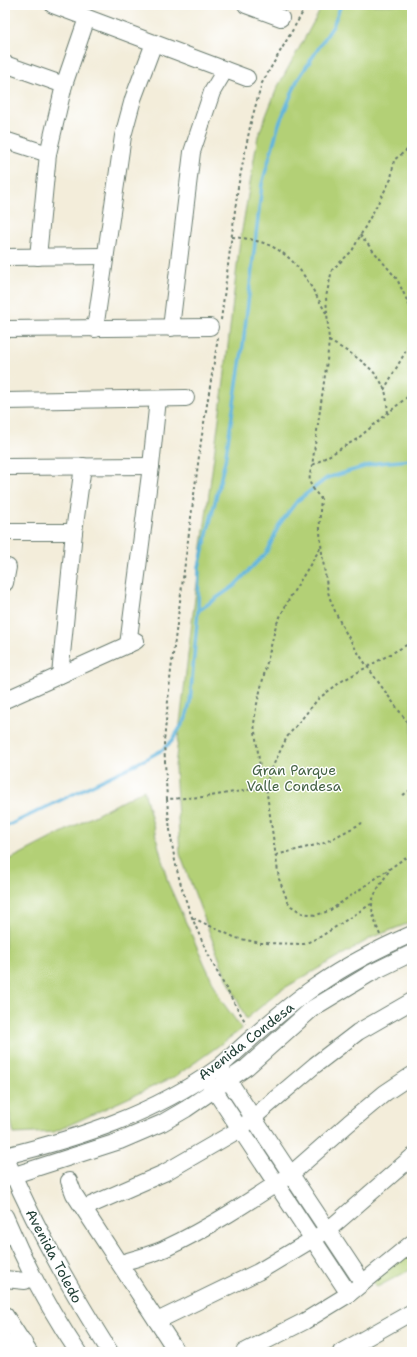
<svg xmlns="http://www.w3.org/2000/svg" width="417" height="1357" font-family="'Shantell Sans',sans-serif">
	<rect width="100%" height="100%" fill="#fff"/>
	<filter id="ink" filterUnits="userSpaceOnUse"><feTurbulence type="fractalNoise" baseFrequency=".025" numOctaves="2"/><feDisplacementMap in="SourceGraphic" scale="8" xChannelSelector="R" yChannelSelector="G"/><feConvolveMatrix kernelMatrix="1 2 1 2 8 2 1 2 1" color-interpolation-filters="sRGB"/></filter>
	<filter id="wash" filterUnits="userSpaceOnUse"><feTurbulence type="fractalNoise" baseFrequency=".012" numOctaves="4" result="noise"/><feDisplacementMap in="SourceGraphic" scale="16" xChannelSelector="R" yChannelSelector="G"/><feGaussianBlur stdDeviation="0.9" result="paint"/><feColorMatrix in="noise" values="0 0 0 0 0 0 0 0 0 0 0 0 0 0 0 0 0 1.4 0 .05"/><feComposite in="paint" operator="in"/></filter>
	<g filter="url(#wash)">
		<rect width="100%" height="100%" fill="#f3edda"/>
		<g fill="#b3d076" stroke="#698655">
			<path d="M323,5h89v917l-39,15 -92,53 -35,29 -21,-45 -45,-120 -5,-88 17,-145 32,-240 15,-133 19,-112 19,-48z"/>
			<path d="M144,790l24,93 53,117 21,29 -66,47 -122,56 -40,2 -9,-41v-231z"/>
			<path d="M412,1250v19l-35,18 -5,-6z"/>
		</g>
		<g fill="none" stroke-linecap="round" stroke-linejoin="round">
			<g stroke="#61b5dd" stroke-width="3.5">
				<path d="M198,611l1,-44 26,-106 18,-116 19,-161 17,-60 18,-43 36,-55 8,-21"/>
				<path d="M5,827l141,-68 16,-9 10,-9 14,-23 4,-16 8,-91 36,-25 33,-34 12,-27 18,-24 30,-23 50,-15 35,-3"/>
			</g>
		</g>
	</g>
	<g filter="url(#ink)">
		<g fill="none" stroke-linecap="round" stroke-linejoin="round">
			<g stroke="#697b6e" stroke-width="18">
				<g id="minor">
					<path d="M53,5l194,73"/>
					<path d="M246,5l35,13"/>
					<path d="M5,64l59,21"/>
					<path d="M5,140l43,14"/>
					<path d="M5,257l100,-1"/>
					<path d="M38,257l10,-103 16,-69 23,-67"/>
					<path d="M171,328l21,-176 20,-60 13,-22"/>
					<path d="M5,329l205,-2"/>
					<path d="M95,329l28,-193 10,-37 21,-56"/>
					<path d="M5,401l181,-3"/>
					<path d="M5,467l146,-1"/>
					<path d="M5,532h69"/>
					<path d="M5,583l3,-16"/>
					<path d="M128,645l23,-179 7,-67"/>
					<path d="M60,675l14,-143 9,-66"/>
					<path d="M5,700l131,-59"/>
					<path d="M223,1072l140,211"/>
					<path d="M209,1082l140,212"/>
					<path d="M5,1156c77,-19 148,-42 214,-89 9,-7 18,-16 27,-24 23,-20 47,-42 73,-59 29,-20 61,-36 93,-50"/>
					<path d="M9,1165c28,66 63,127 101,187"/>
					<path d="M5,1178l115,-37 42,-18 24,-14 61,-42 66,-59 58,-35 41,-20"/>
					<path d="M69,1181l5,13 103,158"/>
					<path d="M84,1208l80,-35 76,-44 75,-64 43,-33 54,-31"/>
					<path d="M5,1216c20,48 44,93 73,136"/>
					<path d="M120,1263c15,-4 30,-8 44,-14 45,-21 86,-48 127,-75l58,-51 36,-30 27,-18"/>
					<path d="M5,1279l20,2"/>
					<path d="M5,1315l24,37"/>
					<path d="M157,1321l101,-49 70,-42 84,-73"/>
					<path d="M5,1343h19"/>
					<path d="M244,1352l61,-31 44,-27 63,-51"/>
					<path d="M341,1352l71,-40"/>
				</g>
			</g>
			<g stroke="#697b6e" stroke-width="2" stroke-dasharray="3 3" stroke-linecap="butt">
				<path d="M412,146l-18,14 -3,19 -39,72 -20,19 -6,27 3,44 -2,20 -15,105c-5,17 -2,19 9,33 -3,26 0,49 4,75 2,9 2,18 6,27 15,42 55,90 81,128"/>
				<path d="M360,235l37,44 15,32"/>
				<path d="M232,237c56,4 69,31 94,76"/>
				<path d="M221,320l17,-133 13,-65 11,-39 45,-78"/>
				<path d="M218,338l-17,103 -30,229 -7,72 3,57 37,-2 62,-10 -6,-20 -6,-43 2,-16 20,-83 13,-26 32,-52"/>
				<path d="M329,341c20,11 48,26 56,50 2,6 2,15 3,22"/>
				<path d="M384,390l28,-50"/>
				<path d="M313,465l44,-26 55,-46"/>
				<path d="M412,642l-70,39 -24,18 -31,38 -18,37 -3,13 13,92 9,23 3,4 11,7 14,2 13,-4 83,-58"/>
				<path d="M403,795l9,-6"/>
				<path d="M167,799c2,26 5,51 11,75 14,54 40,102 68,149"/>
				<path d="M276,855l48,-12 38,-20"/>
				<path d="M193,918l43,20 25,5 43,1 16,-7 51,-33"/>
				<path d="M380,935c-14,-36 -9,-34 10,-66"/>
			</g>
			<use href="#minor" stroke="#fff" stroke-width="16"/>
		</g>
	</g>
	<g text-anchor="middle" stroke-width="3" stroke-linejoin="round" paint-order="stroke">
		<g font-size="14" fill="#446244" stroke="#fff">
			<text x="294" y="775">Gran Parque<tspan x="294" dy="16">Valle Condesa</tspan></text>
		</g>
		<g font-size="14" fill="#1f3d34" stroke="#fff">
			<text transform="translate(246 1041) rotate(-38)" y="5">Avenida Condesa</text>
			<text transform="translate(54 1256) rotate(62)" y="5">Avenida Toledo</text>
		</g>
	</g>
	<rect width="417" height="1357" fill="none" stroke="#fff" stroke-width="20"/>
</svg>
